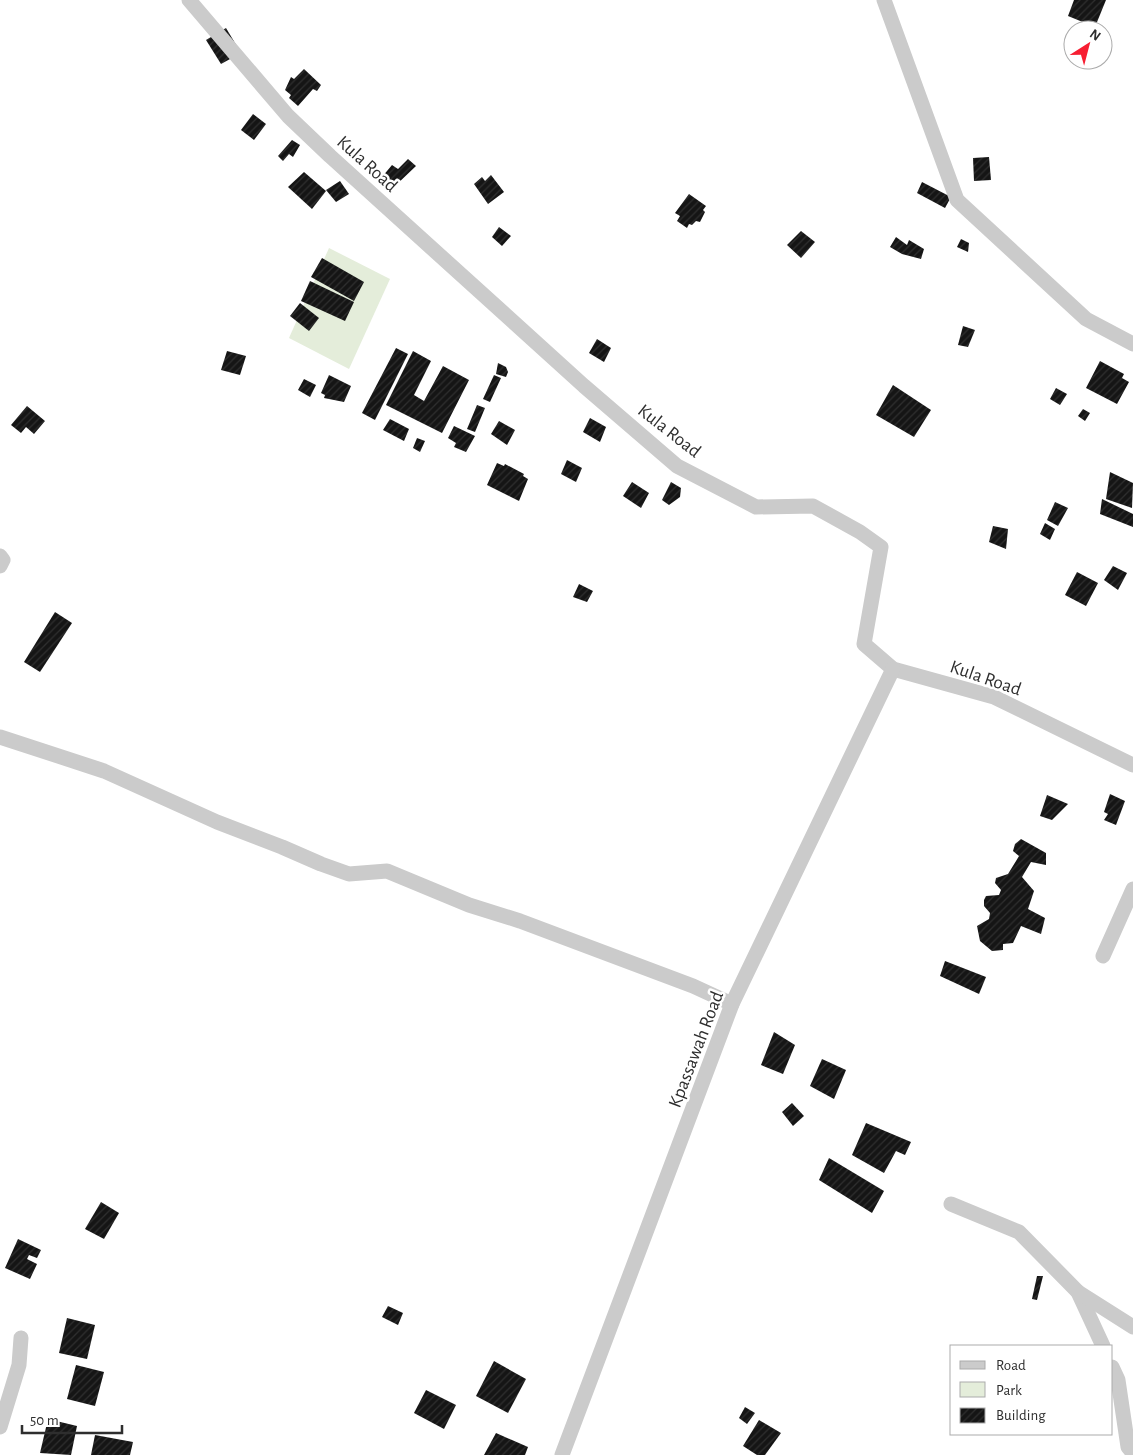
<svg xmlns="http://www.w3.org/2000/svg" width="1133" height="1455" font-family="'Alegreya Sans',sans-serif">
	<defs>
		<pattern id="building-hatch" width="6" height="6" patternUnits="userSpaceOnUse" patternTransform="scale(1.25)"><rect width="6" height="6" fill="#151515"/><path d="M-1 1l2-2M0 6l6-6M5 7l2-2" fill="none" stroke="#2f2f2f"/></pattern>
	</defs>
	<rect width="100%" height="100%" fill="#fff"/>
	<path fill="#e4edda" d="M329,248l61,31 -41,90 -60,-31z"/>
	<g fill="url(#building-hatch)">
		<path d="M1074,0h32l-11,27 -27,-11z"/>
		<path d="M226,28l15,25 -20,11 -15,-24z"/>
		<path d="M304,69l17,16 -4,6 -4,-2 -15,17 -9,-8 2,-3 -6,-5 6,-13 3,2z"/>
		<path d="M253,114l13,10 -12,16 -13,-10z"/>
		<path d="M292,140l8,5 -7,12 -4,-3 -6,7 -5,-5z"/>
		<path d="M989,157l2,23 -17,1 -1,-23z"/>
		<path d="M408,159l8,7 -22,21 -12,-10 10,-12 6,4z"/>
		<path d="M304,172l22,19 -14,18 -24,-22z"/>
		<path d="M491,175l13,17 -16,12 -14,-20 8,-7 3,4z"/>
		<path d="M340,181l9,13 -13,8 -10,-12z"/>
		<path d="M922,182l29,15 -6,11 -28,-15z"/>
		<path d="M689,194l17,12 -3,4 2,2 -5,10 -4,-1 -4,4 -3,-1 -2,4 -10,-7 3,-5 -5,-3z"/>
		<path d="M499,227l12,9 -9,10 -10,-9z"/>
		<path d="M801,231l14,11 -14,16 -14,-13z"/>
		<path d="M896,237l11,8 2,-5 15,9 -3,10 -19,-5 -12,-7z"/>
		<path d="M961,239l8,4 -1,9 -11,-5z"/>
		<path d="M322,258l42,24 -10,19 -43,-24z"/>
		<path d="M310,281l44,21 -9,19 -44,-20z"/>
		<path d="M300,303l19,15 -10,13 -19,-15z"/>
		<path d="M963,326l12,4 -7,17 -10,-2z"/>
		<path d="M597,339l14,9 -7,14 -15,-9z"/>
		<path d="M396,348l12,6 -33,66 -13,-7z"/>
		<path d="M227,351l19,5 -6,19 -19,-5z"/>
		<path d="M413,351l18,10 -17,34 10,6 19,-35 26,14 -27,53 -56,-28z"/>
		<path d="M1100,361l24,13 -2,4 7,4 -12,22 -31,-16z"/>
		<path d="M498,363l8,4 2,5 -2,5 -10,-3z"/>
		<path d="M329,375l22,11 -7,16 -20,-4 1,-3 -4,-2z"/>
		<path d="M494,375l7,3 -11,24 -7,-3z"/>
		<path d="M304,379l12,6 -6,12 -12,-7z"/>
		<path d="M893,385l38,25 -17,27 -38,-22z"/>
		<path d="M1056,388l11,6 -7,11 -10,-6z"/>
		<path d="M477,405l8,3 -10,24 -8,-3z"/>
		<path d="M27,406l18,15 -11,13 -8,-7 -5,6 -10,-8z"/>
		<path d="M1083,409l7,4 -5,8 -7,-5z"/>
		<path d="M590,418l16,9 -6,15 -17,-10z"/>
		<path d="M390,419l19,10 -5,12 -21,-11z"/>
		<path d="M499,421l16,9 -8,15 -16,-11z"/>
		<path d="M454,426l21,10 -9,16 -12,-5 2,-4 -8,-5z"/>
		<path d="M417,438l8,3 -5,11 -7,-4z"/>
		<path d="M567,460l15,8 -6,14 -15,-8z"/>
		<path d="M497,463l7,3 1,-2 19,10 -1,2 5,3 -9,22 -32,-16z"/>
		<path d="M1110,472l23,11 -1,25 -26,-9z"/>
		<path d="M632,482l17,11 -8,15 -18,-12z"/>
		<path d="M671,482l10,6 -1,9 -11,8 -7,-5z"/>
		<path d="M1102,499l31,15v13l-33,-13z"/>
		<path d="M1055,502l13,6 -10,18 -11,-6z"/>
		<path d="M1045,523l10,6 -5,11 -10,-6z"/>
		<path d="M993,526l15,3 -2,20 -17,-7z"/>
		<path d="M1113,566l14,7 -9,17 -14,-10z"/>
		<path d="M1077,572l21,11 -12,23 -21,-11z"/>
		<path d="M579,584l14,7 -6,11 -14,-5z"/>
		<path d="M55,612l17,11 -32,49 -16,-10z"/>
		<path d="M1110,794l15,7 -9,24 -12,-5 4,-6 -4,-2z"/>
		<path d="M1047,795l21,9 -16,16 -12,-4z"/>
		<path d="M1021,839l25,14v12l-15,-3 -9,15 12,14 -6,18 17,9 -4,16 -20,-8 -8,17 -10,1v6l-11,1 -12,-10 -3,-15 12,-7 1,-6 -6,-7v-6l2,-4 13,-1 2,-5 -6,-7 1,-5 12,-4 11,-18 -6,-5 2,-7z"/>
		<path d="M945,961l41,16 -7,17 -39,-18z"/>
		<path d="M774,1032l21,13 -12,29 -22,-9z"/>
		<path d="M822,1059l24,11 -12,29 -24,-13z"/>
		<path d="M792,1103l12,13 -11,10 -11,-14z"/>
		<path d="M866,1123l45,19 -6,13 -9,-4 -12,22 -32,-18z"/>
		<path d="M829,1158l55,33 -12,22 -53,-33z"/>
		<path d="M101,1202l18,11 -15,26 -19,-10z"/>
		<path d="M18,1239l23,11 -4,8 -8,-3 -2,4 10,5 -7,15 -25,-11z"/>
		<path d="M1037,1276h6l-6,24 -5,-1z"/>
		<path d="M388,1306l15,7 -5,12 -16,-8z"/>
		<path d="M67,1318l28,7 -8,34 -28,-6z"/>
		<path d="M494,1361l32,18 -18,34 -32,-17z"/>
		<path d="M76,1365l28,7 -9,34 -28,-7z"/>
		<path d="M426,1390l30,15 -12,24 -30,-16z"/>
		<path d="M745,1407l10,6 -8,11 -8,-6z"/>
		<path d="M48,1419l29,7 -6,29 -31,-2z"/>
		<path d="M759,1420l22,13 -16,22h-8l-14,-9z"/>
		<path d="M496,1433l32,14 -3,8h-41z"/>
		<path d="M95,1435l38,7 -3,13h-39z"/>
	</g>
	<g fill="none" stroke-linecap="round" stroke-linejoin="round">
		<g stroke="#cbcbcb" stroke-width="15">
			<path d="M189,0l99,116 42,40 254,230 93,80 79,41 57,-1 47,26 21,15 -17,97 29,25 101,28 139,68"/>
			<path d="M884,0l73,200 129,119 47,25"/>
			<path d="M0,556l3,4 -3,6"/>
			<path d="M0,737l104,34 113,51 65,25 39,17 28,10 38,-3 82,34 51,16 173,65 39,18"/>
			<path d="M1103,956l30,-67"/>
			<path d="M951,1204l68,28 59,60 25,54"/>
			<path d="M1078,1292l55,35"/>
			<path d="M1112,1367l6,13 10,67 5,6"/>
			<path d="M0,1427l19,-62 2,-27"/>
			<path d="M562,1455l170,-451 161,-335"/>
		</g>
	</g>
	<g text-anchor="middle" stroke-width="5" stroke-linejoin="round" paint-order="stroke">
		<g font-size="19" fill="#2e2e2e" stroke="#fff">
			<text transform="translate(368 163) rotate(42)" y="7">Kula Road</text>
			<text transform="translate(670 430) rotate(38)" y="7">Kula Road</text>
			<text transform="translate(986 677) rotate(19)" y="7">Kula Road</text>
			<text transform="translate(695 1049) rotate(-69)" y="7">Kpassawah Road</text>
		</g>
	</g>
	<rect x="950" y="1345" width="162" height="90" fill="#ffffff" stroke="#ababab"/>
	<rect x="960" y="1361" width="25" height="8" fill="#cbcbcb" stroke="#ababab"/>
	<text x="996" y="1370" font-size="15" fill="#2e2e2e">Road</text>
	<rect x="960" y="1382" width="25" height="15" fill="#e4edda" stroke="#ababab"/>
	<text x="996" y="1395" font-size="15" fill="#2e2e2e">Park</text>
	<rect x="960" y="1408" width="25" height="15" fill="url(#building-hatch)" stroke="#ababab"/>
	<text x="996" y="1420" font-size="15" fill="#2e2e2e">Building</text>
	<g transform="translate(1088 45) rotate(36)"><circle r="24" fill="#ffffff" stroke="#ababab"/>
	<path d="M0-4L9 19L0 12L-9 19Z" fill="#f71e32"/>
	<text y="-8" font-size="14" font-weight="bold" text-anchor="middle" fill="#2e2e2e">N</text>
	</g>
	<path d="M22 1425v8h100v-8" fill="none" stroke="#2e2e2e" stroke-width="2.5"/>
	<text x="30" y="1425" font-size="15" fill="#2e2e2e" stroke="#ffffff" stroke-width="4" paint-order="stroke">50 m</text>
</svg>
